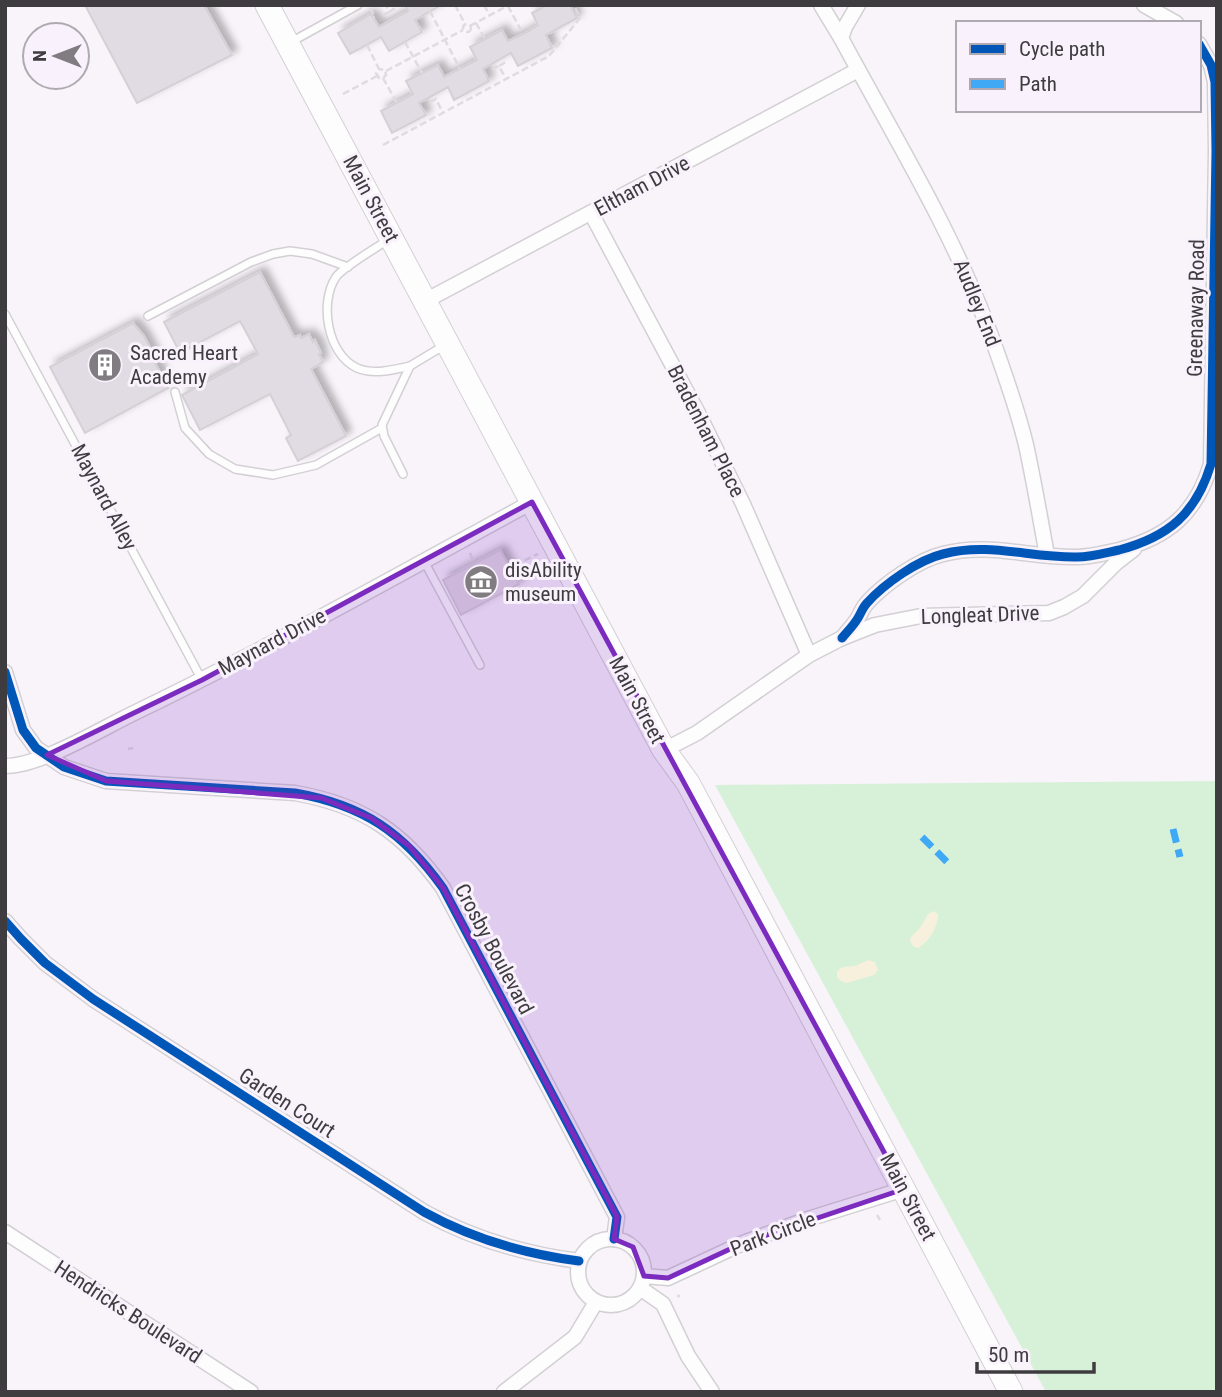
<svg xmlns="http://www.w3.org/2000/svg" width="1222" height="1397" font-family="'Roboto Condensed',sans-serif">
	<defs>
		<filter id="shadow"><feDropShadow dx="5.5" dy="-5.5" stdDeviation="3.5" flood-color="#0004"/></filter>
	</defs>
	<rect width="100%" height="100%" fill="#f8f4fa"/>
	<path fill="#d6f1d8" d="M1217,781v611h-171l-331,-607z"/>
	<g fill="#f7f0dd">
		<path d="M934,911l4,3c0,13 -9,28 -20,34 -5,-1 -8,-5 -8,-10l10,-10 8,-14z"/>
		<path d="M868,960l7,2 3,8 -4,5 -27,8 -5,-1 -5,-5v-6l6,-4 12,-1z"/>
	</g>
	<g fill="#e1dbe4" stroke="#d4d0d5" stroke-width="2" filter="url(#shadow)">
		<path d="M85,5h119l28,50 -95,48z"/>
		<path d="M405,5h36l-26,15 7,12 -33,19 -8,-14 -31,17 -12,-21 33,-19 8,13 29,-16z"/>
		<path d="M547,5h23l7,13 -31,17 6,13 -34,18 -7,-13 -28,16 6,12 -35,19 -6,-13 -29,16 7,12 -34,18 -11,-22 32,-17 -7,-13 32,-16 6,12 33,-17 -7,-13 32,-17 6,11 15,-7 15,-9 -6,-12z"/>
		<path d="M260,272l34,65 6,-2 1,3 8,-4 4,8 2,-2 6,13 -2,1 4,8 -12,7 35,67 -48,25 -12,-23 5,-3 -21,-41 -70,36 -18,-35 76,-41 -18,-33 -60,32 -16,-31z"/>
		<path d="M133,323l11,13 12,23 -2,2 14,27 -83,45 -35,-66z"/>
		<path d="M500,550l19,34 -58,31 -18,-35z"/>
	</g>
	<g fill="none" stroke-linecap="round" stroke-linejoin="round">
		<g stroke="#d3d0d4" stroke-width="10">
			<g id="lane">
				<path d="M291,42l67,-37"/>
				<path d="M389,239c-11,8 -46,28 -53,38 -17,25 -9,77 21,91 17,7 36,2 53,-2"/>
				<path d="M5,314l197,366"/>
				<path d="M148,316l103,-54 22,-8 17,-3 22,3 36,13"/>
				<path d="M175,392l10,36 24,26 26,15 38,6 43,-10 66,-37"/>
				<path d="M403,474l-19,-38 -2,-11 28,-59 35,-21"/>
				<path d="M424,561l56,104"/>
			</g>
		</g>
		<g stroke="#d3d0d4" stroke-width="17">
			<g id="street">
				<path d="M821,5l20,33"/>
				<path d="M858,5l-13,22 -4,11c52,97 111,192 149,295 13,36 27,74 36,112 8,36 14,73 21,110"/>
				<path d="M1144,5l32,18"/>
				<path d="M591,213l107,200 45,91 66,151"/>
				<path d="M425,301l433,-231"/>
				<path d="M842,638c5,-6 10,-11 14,-17 4,-5 6,-13 11,-18 17,-19 51,-43 76,-49 46,-12 88,4 134,3 14,0 28,-4 42,-7 49,-13 77,-36 92,-86l5,-313 -1,-69 -4,-17 -12,-21"/>
				<path d="M5,672l18,58 13,18 28,19 42,14 189,12c68,12 108,39 148,95l174,329 -3,22"/>
				<path d="M664,750l33,-17 112,-78 33,-17 33,-13 46,-9 128,-3 15,-6 19,-11 33,-33 18,-14"/>
				<path d="M5,766c34,0 91,-34 123,-50 137,-66 270,-141 404,-214"/>
				<path d="M5,921l16,18 24,24 48,36 331,213c47,26 101,42 155,49"/>
				<path d="M5,1232l246,160"/>
				<circle cx="611" cy="1272" r="33"/>
				<path d="M644,1276l24,2 75,-35 62,-23 99,-31"/>
				<path d="M640,1288l23,16 25,52 24,36"/>
				<path d="M504,1392l71,-55 21,-35"/>
			</g>
		</g>
		<g stroke="#d3d0d4" stroke-width="25">
			<path id="primary" d="M267,5l397,745 24,33 323,609"/>
		</g>
		<g stroke="#dedcde" stroke-width="2.5" stroke-dasharray="7 3.5" stroke-linecap="butt">
			<path d="M455,5l10,19"/>
			<path d="M484,5l6,11"/>
			<path d="M508,6l15,28"/>
			<path d="M370,8l5,9h-2"/>
			<path d="M430,11l30,58"/>
			<path d="M389,12l6,-4"/>
			<path d="M383,15l6,-3 -3,-7"/>
			<path d="M476,23l9,16"/>
			<circle cx="467" cy="28" r="4"/>
			<path d="M470,26l39,-21"/>
			<path d="M405,42l17,31"/>
			<path d="M367,45l12,24 -3,4 3,5 5,-1 2,-2 -1,-5 -6,-1"/>
			<path d="M499,66l7,-4"/>
			<path d="M492,69l7,-3 7,13"/>
			<path d="M386,71l77,-41"/>
			<path d="M383,78l14,25"/>
			<path d="M343,94l34,-18"/>
			<path d="M430,102l6,-3 7,14"/>
			<path d="M383,145l166,-89 31,-38 -6,-13"/>
			<path d="M470,553l4,10"/>
			<path d="M515,565l23,-11"/>
			<path d="M128,749l5,-1"/>
			<path d="M877,1215l3,5"/>
			<path d="M677,1296h3"/>
		</g>
		<use href="#lane" stroke="#fefdfe" stroke-width="7"/>
		<use href="#street" stroke="#fefdfe" stroke-width="14"/>
		<use href="#primary" stroke="#fefdfe" stroke-width="23"/>
		<g stroke="#3fa9f5" stroke-width="7" stroke-dasharray="14 7" stroke-linecap="butt">
			<path d="M1173,829l7,28"/>
			<path d="M922,837l29,29"/>
		</g>
		<g stroke="#f9f2fc" stroke-width="13">
			<g id="cycleway">
				<path d="M842,638c5,-6 10,-11 14,-17 4,-5 6,-13 11,-18 17,-19 51,-43 76,-49 46,-12 88,4 134,3 14,0 28,-4 42,-7 49,-13 77,-36 92,-86l5,-313 -1,-69 -4,-17 -12,-21"/>
				<path d="M5,672l18,58 13,18 28,19 42,14 189,12c68,12 108,39 148,95l174,329 -3,22"/>
				<path d="M5,921l16,18 24,24 48,36 331,213c47,26 101,42 155,49"/>
			</g>
		</g>
		<use href="#cycleway" stroke="#0057b8" stroke-width="9"/>
	</g>
	<path fill="#7b2cbf" fill-opacity="0.2" stroke="#7b2cbf" stroke-width="5" stroke-linejoin="round" d="M532,502l372,687 -161,54 -75,35 -24,-2 -11,-29 -19,-8 3,-22 -174,-329 -34,-42 -38,-28 -50,-20 -215,-17 -59,-26 155,-75z"/>
	<defs>
		<g id="building-disc" transform="scale(1.75)"><circle r="9.5" fill="#807c81" stroke="#f9f2fc"/><path d="M-4-6H4V6H1V3H-1V6H-4ZM-2.5-4.3h1.7v1.8h-1.7ZM.8-4.3h1.7v1.8H.8ZM-2.5-1h1.7V.8h-1.7ZM.8-1h1.7V.8H.8Z" fill="#fff"/></g>
		<g id="museum-disc" transform="scale(1.75)"><circle r="9.5" fill="#807c81" stroke="#f9f2fc"/><path d="M0-6L6-3V-2H-6V-3ZM-5-1h2V3h-2ZM-1-1h2V3h-2ZM3-1h2V3H3ZM-6 4H6V6H-6Z" fill="#fff"/></g>
	</defs>
	<g fill-rule="evenodd">
		<use href="#building-disc" x="105" y="365"/>
		<use href="#museum-disc" x="481" y="582"/>
	</g>
	<g text-anchor="middle" stroke-width="6" stroke-linejoin="round" paint-order="stroke">
		<g font-size="21" fill="#3f3c40" stroke="#f9f2fc">
			<text transform="translate(642 186) rotate(-28)" y="7">Eltham Drive</text>
			<text transform="translate(371 199) rotate(62)" y="7">Main Street</text>
			<text transform="translate(977 303) rotate(68)" y="7">Audley End</text>
			<text transform="translate(1196 308) rotate(-89)" y="7">Greenaway Road</text>
			<text transform="translate(706 431) rotate(63)" y="7">Bradenham Place</text>
			<text transform="translate(104 497) rotate(62)" y="7">Maynard Alley</text>
			<text transform="translate(980 615) rotate(-2)" y="7">Longleat Drive</text>
			<text transform="translate(272 642) rotate(-28)" y="7">Maynard Drive</text>
			<text transform="translate(637 700) rotate(62)" y="7">Main Street</text>
			<text transform="translate(494 949) rotate(62)" y="7">Crosby Boulevard</text>
			<text transform="translate(287 1103) rotate(33)" y="7">Garden Court</text>
			<text transform="translate(908 1197) rotate(62)" y="7">Main Street</text>
			<text transform="translate(773 1234) rotate(-21)" y="7">Park Circle</text>
			<text transform="translate(128 1312) rotate(33)" y="7">Hendricks Boulevard</text>
		</g>
		<g font-size="21" fill="#3f3c40" stroke="#f9f2fc" text-anchor="start">
			<text x="130" y="360">Sacred Heart<tspan x="130" dy="24">Academy</tspan></text>
			<text x="505" y="577">disAbility<tspan x="505" dy="24">museum</tspan></text>
		</g>
	</g>
	<rect width="1222" height="1397" fill="none" stroke="#3f3c40" stroke-width="14"/>
	<rect x="956" y="21" width="245" height="91" fill="#f9f2fc" stroke="#afa9b1" stroke-width="2"/>
	<rect x="970" y="44" width="35" height="10" fill="#0057b8" stroke="#afa9b1" stroke-width="2"/>
	<text x="1019" y="56" font-size="21" fill="#3f3c40">Cycle path</text>
	<rect x="970" y="79" width="35" height="10" fill="#3fa9f5" stroke="#afa9b1" stroke-width="2"/>
	<text x="1019" y="91" font-size="21" fill="#3f3c40">Path</text>
	<g transform="translate(56 56) rotate(270)"><circle r="33" fill="#f9f2fc" stroke="#afa9b1" stroke-width="2"/>
	<path d="M0-5L12 26L0 18L-12 26Z" fill="#807c81"/>
	<text y="-10" font-size="19" font-weight="bold" text-anchor="middle" fill="#3f3c40">N</text>
	</g>
	<path d="M977 1362v10h117v-10" fill="none" stroke="#3f3c40" stroke-width="3.5"/>
	<text x="988" y="1362" font-size="21" fill="#3f3c40" stroke="#f9f2fc" stroke-width="5" paint-order="stroke">50 m</text>
</svg>
